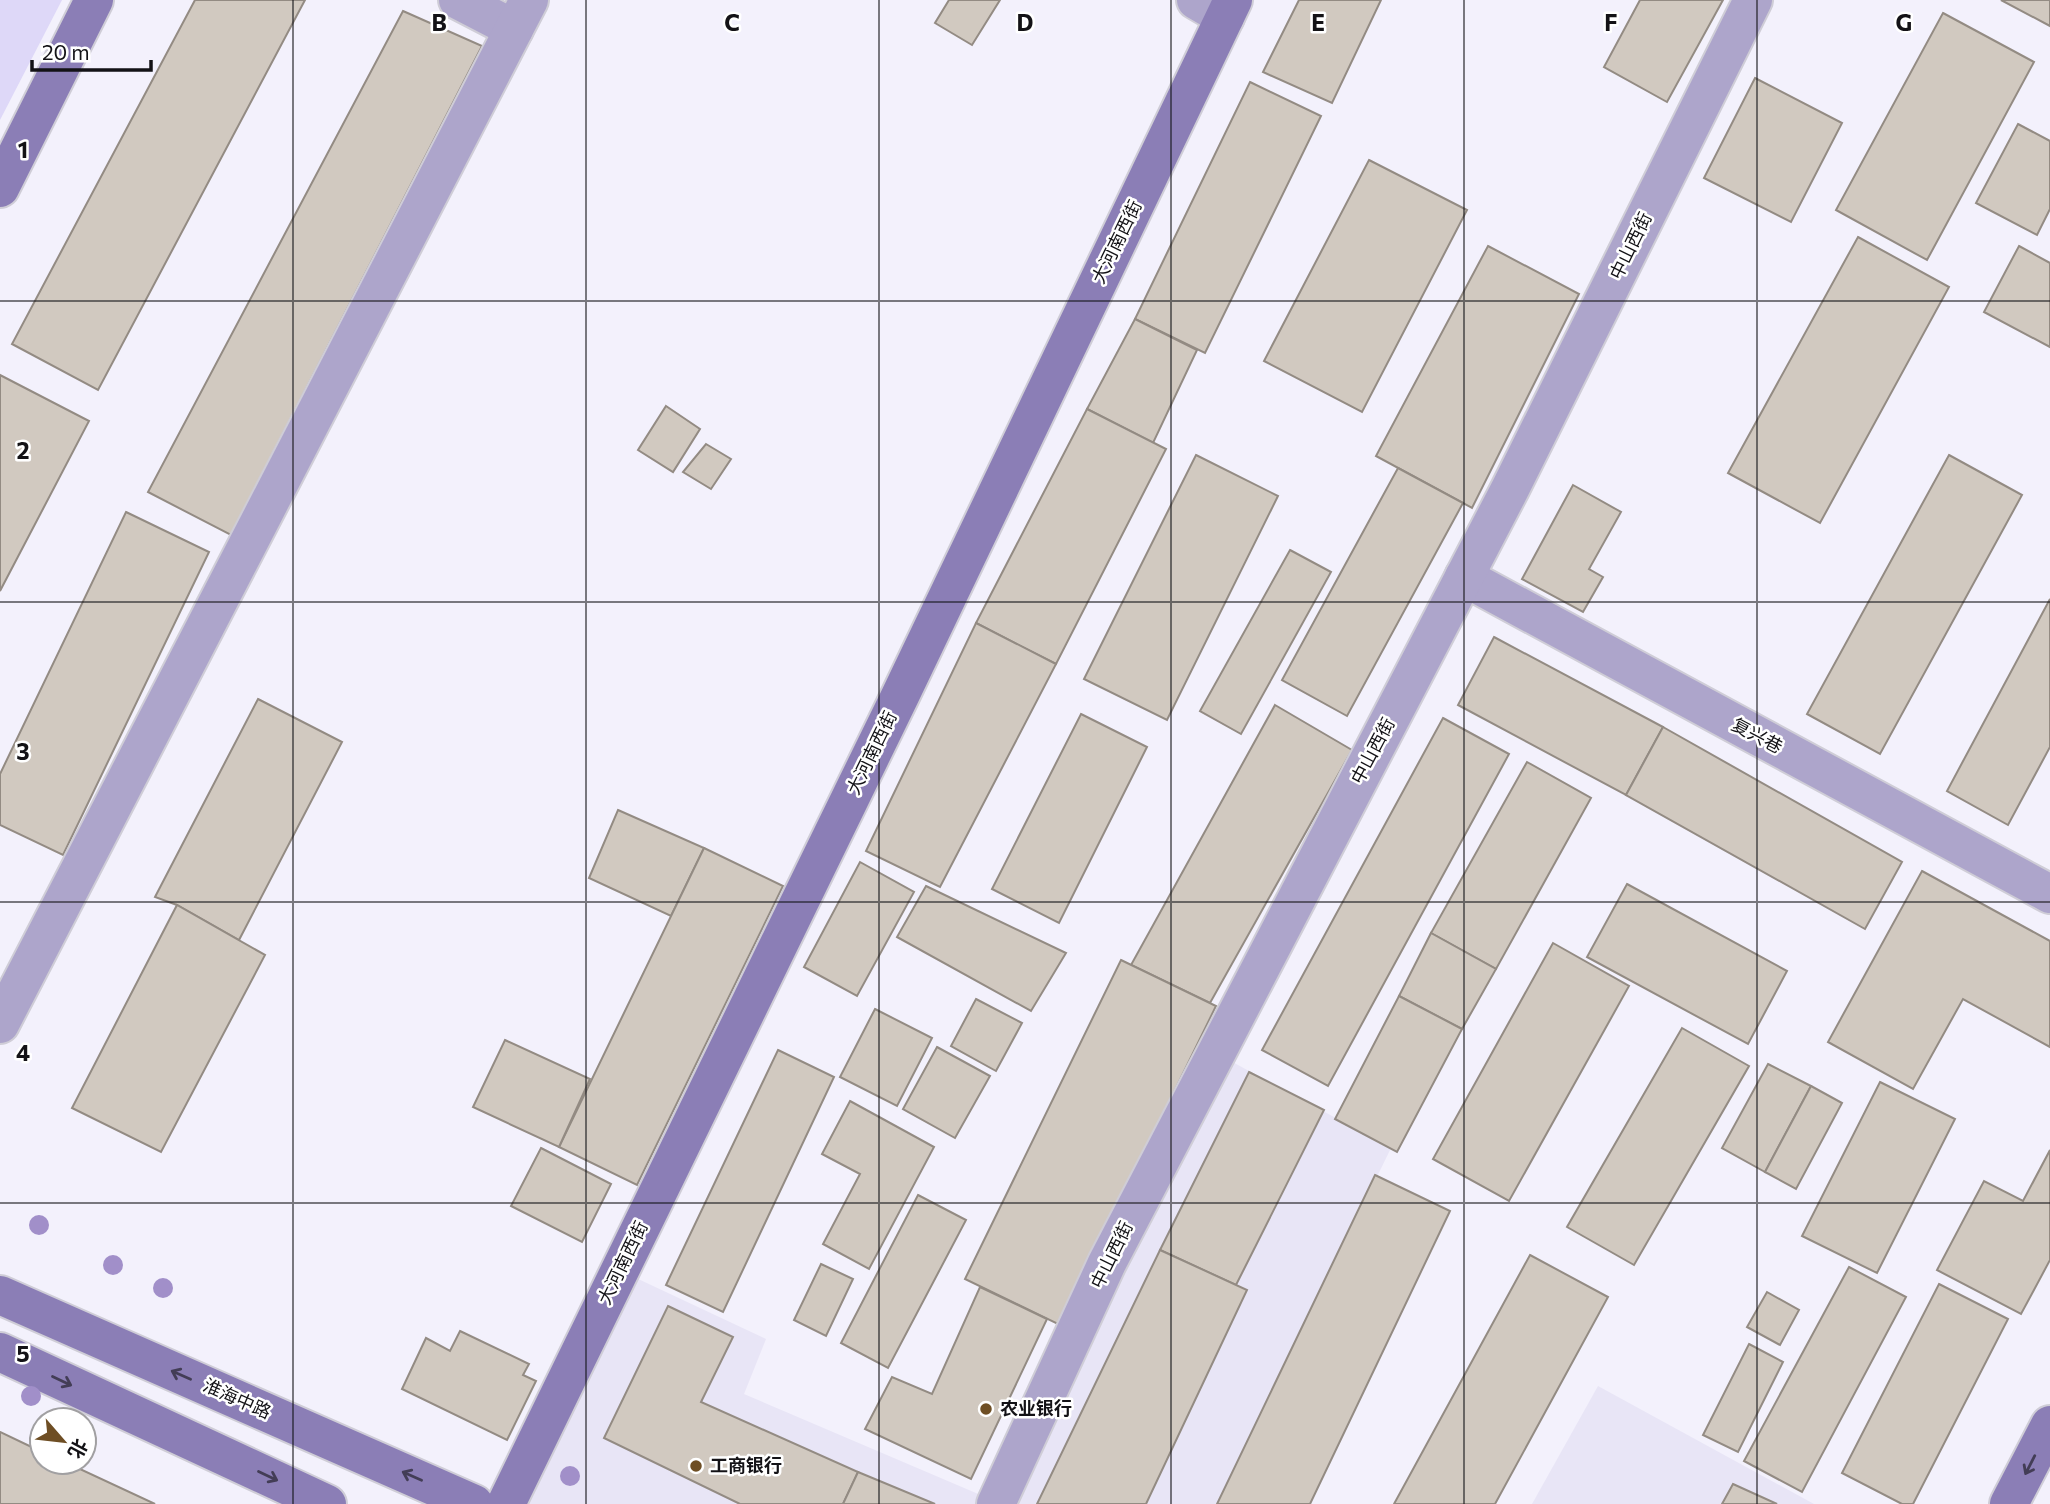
<svg xmlns="http://www.w3.org/2000/svg" width="2050" height="1504" font-family="Commissioner,'Noto Sans SC',sans-serif">
	<rect width="100%" height="100%" fill="#f3f1fc"/>
	<g fill="#e8e5f6">
		<path d="M1216,1053l175,95 -174,356h-711l113,-234 147,69 -22,55 253,108z"/>
		<path d="M1598,1386l216,118h-282z"/>
	</g>
	<path fill="#ded8f8" d="M0,0h62l-62,120z"/>
	<g fill="#d1c9c0" stroke="#938b83" stroke-width="2">
		<path d="M195,0h110l-207,390 -86,-46z"/>
		<path d="M949,0h51l-28,45 -37,-22z"/>
		<path d="M1299,0h82l-49,103 -69,-31z"/>
		<path d="M1640,0h83l-56,102 -63,-35z"/>
		<path d="M2001,0h49v26z"/>
		<path d="M403,11l79,35 -251,489 -83,-43z"/>
		<path d="M1943,13l91,49 -107,198 -91,-50z"/>
		<path d="M1755,78l87,45 -51,99 -87,-44z"/>
		<path d="M1250,82l71,34 -116,237 -70,-34z"/>
		<path d="M2018,124l32,17v68l-13,26 -61,-32z"/>
		<path d="M1369,160l98,50 -105,202 -98,-51z"/>
		<path d="M1858,237l91,50 -129,236 -92,-50z"/>
		<path d="M1488,246l91,48 -107,214 -96,-52z"/>
		<path d="M2019,246l31,17v84l-66,-35z"/>
		<path d="M1135,319l62,31 -44,93 -66,-34z"/>
		<path d="M0,375l89,46 -89,170z"/>
		<path d="M666,406l34,23 -27,43 -35,-22z"/>
		<path d="M1087,409l79,40 -110,215 -80,-41z"/>
		<path d="M706,444l25,15 -20,30 -28,-17z"/>
		<path d="M1196,455l82,41 -111,224 -83,-41z"/>
		<path d="M1949,455l73,40 -142,259 -73,-40z"/>
		<path d="M1398,468l65,35 -116,213 -65,-36z"/>
		<path d="M1573,485l48,27 -32,57 14,8 -20,35 -61,-33z"/>
		<path d="M126,512l83,40 -146,303 -63,-30v-51z"/>
		<path d="M1290,550l41,22 -90,162 -41,-23z"/>
		<path d="M2050,599v148l-42,78 -61,-34z"/>
		<path d="M976,623l80,41 -116,223 -74,-36z"/>
		<path d="M1494,637l169,90 -37,68 -168,-90z"/>
		<path d="M258,699l84,43 -103,198 -62,-35 -22,-8z"/>
		<path d="M1275,705l77,45 -142,253 -79,-38z"/>
		<path d="M1081,714l66,33 -88,176 -67,-34z"/>
		<path d="M1443,718l66,36 -181,332 -66,-36z"/>
		<path d="M1663,727l239,135 -37,67 -239,-134z"/>
		<path d="M1527,762l64,36 -95,171 -65,-36z"/>
		<path d="M618,810l86,38 -33,68 -82,-38z"/>
		<path d="M704,848l79,38 -146,299 -78,-38z"/>
		<path d="M860,862l54,30 -57,104 -53,-29z"/>
		<path d="M1922,871l128,70v106l-87,-48 -50,90 -85,-47z"/>
		<path d="M1627,884l160,87 -39,73 -161,-87z"/>
		<path d="M926,886l140,67 -35,58 -134,-74z"/>
		<path d="M177,905l88,50 -104,197 -89,-44z"/>
		<path d="M1431,933l65,36 -34,60 -63,-33z"/>
		<path d="M1553,943l76,43 -120,215 -76,-42z"/>
		<path d="M1121,960l95,46 -156,319 -95,-46z"/>
		<path d="M1399,996l63,33 -65,123 -62,-33z"/>
		<path d="M976,999l46,24 -26,48 -45,-25z"/>
		<path d="M875,1009l57,29 -35,68 -57,-29z"/>
		<path d="M1682,1028l67,38 -115,199 -67,-38z"/>
		<path d="M505,1040l85,39 -31,68 -86,-40z"/>
		<path d="M937,1047l53,29 -35,62 -52,-29z"/>
		<path d="M778,1050l56,27 -111,235 -57,-27z"/>
		<path d="M1768,1064l43,22 -46,86 -43,-24z"/>
		<path d="M1249,1072l75,38 -88,175 -76,-35z"/>
		<path d="M1880,1082l75,37 -78,154 -75,-37z"/>
		<path d="M1811,1086l31,17 -46,86 -31,-17z"/>
		<path d="M850,1101l84,46 -65,122 -46,-25 37,-70 -38,-20z"/>
		<path d="M541,1148l70,36 -29,58 -71,-36z"/>
		<path d="M2050,1150v110l-29,54 -84,-44 47,-89 39,20z"/>
		<path d="M1375,1175l75,36 -140,293h-93z"/>
		<path d="M918,1195l48,25 -78,148 -47,-25z"/>
		<path d="M1160,1250l87,40 -101,214h-109z"/>
		<path d="M1530,1255l78,42 -113,207h-101z"/>
		<path d="M821,1264l32,15 -27,57 -32,-16z"/>
		<path d="M1849,1267l57,30 -104,195 -58,-31z"/>
		<path d="M1939,1284l69,35 -95,185h-11l-60,-31z"/>
		<path d="M980,1287l67,32 -76,160 -106,-50 27,-52 40,17z"/>
		<path d="M1767,1292l32,18 -19,35 -33,-18z"/>
		<path d="M668,1306l65,31 -32,65 157,70 -15,32h-103l-136,-66z"/>
		<path d="M460,1331l69,33 -6,11 13,6 -29,59 -105,-51 24,-51 24,13z"/>
		<path d="M1749,1344l34,18 -45,90 -35,-17z"/>
		<path d="M0,1432l42,20v10h23l90,42h-155z"/>
		<path d="M858,1472l77,32h-92z"/>
		<path d="M1733,1484l44,20h-55z"/>
	</g>
	<g fill="none" stroke-linecap="round" stroke-linejoin="round">
		<g stroke="#cfcdd7" stroke-width="42">
			<g id="street">
				<path d="M458,0l56,29"/>
				<path d="M1196,0l29,17"/>
				<path d="M1464,577l586,317"/>
				<path d="M0,1024l529,-1024"/>
				<path d="M996,1504l111,-241 403,-774 243,-489"/>
			</g>
		</g>
		<g stroke="#cfcdd7" stroke-width="42">
			<g id="secondary">
				<path d="M0,188l94,-188"/>
				<path d="M0,1295l474,209"/>
				<path d="M0,1352l327,152"/>
				<path d="M506,1504l394,-808 333,-696"/>
				<path d="M2009,1504l41,-79"/>
			</g>
		</g>
		<use href="#street" stroke="#ada5cb" stroke-width="38"/>
		<use href="#secondary" stroke="#8b7eb6" stroke-width="38"/>
	</g>
	<g fill="#a18fc9">
		<circle cx="39" cy="1225" r="10"/>
		<circle cx="113" cy="1265" r="10"/>
		<circle cx="163" cy="1288" r="10"/>
		<circle cx="31" cy="1396" r="10"/>
		<circle cx="570" cy="1476" r="10"/>
	</g>
	<defs><path id="oneway-shaft" d="M-6 0H5M1.5-3L5.5 0L1.5 3" fill="none" stroke-width="1.6" stroke-linecap="round" stroke-linejoin="round" transform="scale(1.75)"/></defs>
	<g stroke="#433d56">
		<use href="#oneway-shaft" transform="translate(181 1375) rotate(-156)"/>
		<use href="#oneway-shaft" transform="translate(62 1381) rotate(25)"/>
		<use href="#oneway-shaft" transform="translate(2030 1465) rotate(117)"/>
		<use href="#oneway-shaft" transform="translate(268 1476) rotate(25)"/>
		<use href="#oneway-shaft" transform="translate(412 1476) rotate(-156)"/>
	</g>
	<path fill="none" stroke="#131216" stroke-width="2" stroke-opacity="0.55" d="M293,0v1504M586,0v1504M879,0v1504M1171,0v1504M1464,0v1504M1757,0v1504M0,301h2050M0,602h2050M0,902h2050M0,1203h2050"/>
	<g fill="#6e4e24" stroke="#fff" stroke-width="2.5">
		<circle cx="986" cy="1409" r="7"/>
		<circle cx="696" cy="1466" r="7"/>
	</g>
	<g text-anchor="middle" stroke-width="5" stroke-linejoin="round" paint-order="stroke">
		<g font-size="18" fill="#131216" stroke="#fff">
			<text transform="translate(1117 242) rotate(-64)" y="6">大河南西街</text>
			<text transform="translate(1631 246) rotate(-64)" y="6">中山西街</text>
			<text transform="translate(1757 736) rotate(28)" y="6">复兴巷</text>
			<text transform="translate(1373 751) rotate(-62)" y="6">中山西街</text>
			<text transform="translate(872 753) rotate(-64)" y="6">大河南西街</text>
			<text transform="translate(1112 1255) rotate(-64)" y="6">中山西街</text>
			<text transform="translate(623 1263) rotate(-64)" y="6">大河南西街</text>
			<text transform="translate(237 1399) rotate(24)" y="6">淮海中路</text>
		</g>
		<g font-size="18" font-weight="bold" fill="#131216" stroke="#fff" text-anchor="start">
			<text x="1000" y="1415">农业银行</text>
			<text x="710" y="1472">工商银行</text>
		</g>
	</g>
	<g font-size="23" text-anchor="middle" font-weight="bold" fill="#131216" stroke="#fff" stroke-width="5" stroke-linejoin="round" paint-order="stroke">
		<text x="439" y="31">B</text>
		<text x="732" y="31">C</text>
		<text x="1025" y="31">D</text>
		<text x="1318" y="31">E</text>
		<text x="1611" y="31">F</text>
		<text x="1904" y="31">G</text>
		<text x="23" y="158">1</text>
		<text x="23" y="459">2</text>
		<text x="23" y="760">3</text>
		<text x="23" y="1061">4</text>
		<text x="23" y="1362">5</text>
	</g>
	<g transform="translate(63 1441) rotate(118)"><circle r="33" fill="#ffffff" stroke="#a1a0a2" stroke-width="2"/>
	<path d="M0-5L12 26L0 18L-12 26Z" fill="#6e4e24"/>
	<text y="-10" font-size="19" font-weight="bold" text-anchor="middle" fill="#131216">北</text>
	</g>
	<path d="M32 60v10h119v-10" fill="none" stroke="#131216" stroke-width="3.5"/>
	<text x="42" y="60" font-size="21" fill="#131216" stroke="#ffffff" stroke-width="5" paint-order="stroke">20 m</text>
</svg>
